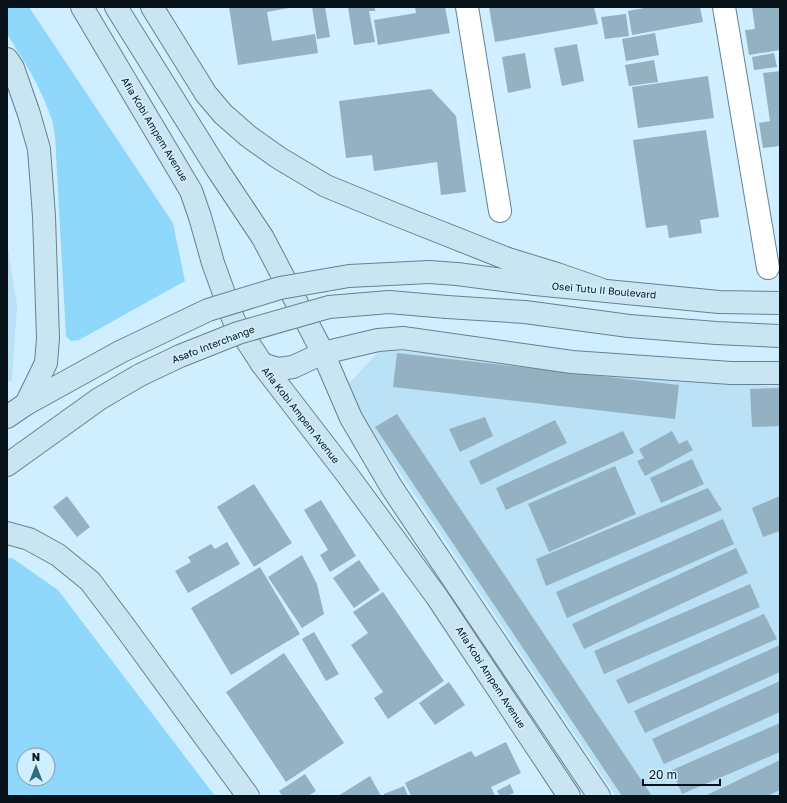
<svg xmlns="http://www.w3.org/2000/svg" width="787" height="803" font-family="'Golos Text',sans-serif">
	<rect width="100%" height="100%" fill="#cfeeff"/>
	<g fill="#bae1f6">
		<path d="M7,243l10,62 -5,75 -5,3z"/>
		<path d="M381,349l388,37 11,-1v411h-164l-272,-407z"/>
	</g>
	<g fill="#8fd7fb" fill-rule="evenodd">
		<path d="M7,7h22l144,216 12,58 -106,59 -8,1 -5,-5 -11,-200 -3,-16 -8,-21 -13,-26 -24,-39z"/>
		<path d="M7,558h5l46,32 157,206h-208zM24,755h24v24h-24z"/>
	</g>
	<g fill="#93b1c0">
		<path d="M229,7h65l-27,5 5,29 43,-7 3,19 -80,12z"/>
		<path d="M312,7h13l5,30 -13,2z"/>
		<path d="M348,7h27v4h-6l6,31 -21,3z"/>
		<path d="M415,7h30l5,26 -72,12 -4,-25 42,-7z"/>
		<path d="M489,7h105l4,17 -103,18z"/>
		<path d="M650,7h50l3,15 -71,13 -4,-24z"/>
		<path d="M752,7h28v43l-31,5 -4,-25 10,-1z"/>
		<path d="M626,14l3,22 -24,3 -4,-22z"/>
		<path d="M655,33l4,22 -33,6 -4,-22z"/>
		<path d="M577,44l7,37 -22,5 -8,-38z"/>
		<path d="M525,53l6,35 -23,5 -6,-36z"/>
		<path d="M774,53l3,14 -23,3 -2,-13z"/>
		<path d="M654,60l4,22 -29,4 -4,-21z"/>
		<path d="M780,71v75l-17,2 -4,-25 11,-2 -7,-48z"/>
		<path d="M708,76l6,42 -76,10 -6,-41z"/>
		<path d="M431,89l25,27 10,76 -25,3 -4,-33 -63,9 -2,-16 -26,3 -7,-57z"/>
		<path d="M706,130l13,87 -19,3 2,13 -33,5 -2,-13 -21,3 -13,-88z"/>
		<path d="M397,353l282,32 -4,34 -282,-32z"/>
		<path d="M780,388v38l-28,1 -2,-38z"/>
		<path d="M397,414l255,382h-30l-247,-369z"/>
		<path d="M485,417l8,19 -33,16 -11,-23z"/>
		<path d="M555,420l12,23 -86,42 -12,-24z"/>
		<path d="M623,431l11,22 -128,57 -10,-22z"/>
		<path d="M672,431l7,13 8,-4 6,10 -48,26 -8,-15 7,-3 -5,-9z"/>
		<path d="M692,459l12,25 -43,19 -11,-25z"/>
		<path d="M615,466l21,48 -87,38 -21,-48z"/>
		<path d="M254,484l38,59 -38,24 -37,-60z"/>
		<path d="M708,488l14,22 -176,76 -10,-27z"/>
		<path d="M67,496l23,31 -13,10 -24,-30z"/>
		<path d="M780,496v35l-17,6 -11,-29z"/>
		<path d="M321,500l35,56 -26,16 -10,-17 8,-5 -24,-40z"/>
		<path d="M723,519l11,25 -167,74 -11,-26z"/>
		<path d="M227,542l13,22 -52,29 -13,-22 16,-9 -3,-5 23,-13 4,5z"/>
		<path d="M736,548l12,25 -164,76 -12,-25z"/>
		<path d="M302,555l15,29 7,30 -22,14 -34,-51z"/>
		<path d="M359,560l21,30 -26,18 -21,-30z"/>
		<path d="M260,567l40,67 -69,41 -40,-67z"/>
		<path d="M750,584l10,23 -156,67 -10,-23z"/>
		<path d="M383,592l61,89 -56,38 -14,-21 9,-6 -32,-47 17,-12 -15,-21z"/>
		<path d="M764,614l13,25 -149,65 -12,-24z"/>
		<path d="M314,632l25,42 -13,7 -24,-42z"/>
		<path d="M780,645v27l-135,61 -11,-22z"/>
		<path d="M284,653l60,90 -58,39 -60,-90z"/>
		<path d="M780,681v31l-116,52 -12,-25z"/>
		<path d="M449,682l16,23 -30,20 -16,-22z"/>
		<path d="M780,723v29l-98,42 -10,-24z"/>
		<path d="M506,742l15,31 -30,14 4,9h-84l-6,-13 66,-32 4,6z"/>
		<path d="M780,760v30l-13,6h-62z"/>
		<path d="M305,774l11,17 -8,5h-26l-3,-5z"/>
		<path d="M370,776l11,20h-43z"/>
		<path d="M510,784l4,9 -7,3h-7l-3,-5z"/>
		<path d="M404,786l4,10h-24v-2z"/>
	</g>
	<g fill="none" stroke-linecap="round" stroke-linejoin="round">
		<g stroke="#668291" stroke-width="24">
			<g id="street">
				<path d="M467,7l33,204"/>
				<path d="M724,7l44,261"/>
			</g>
		</g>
		<g stroke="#668291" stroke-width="24">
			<g id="secondary">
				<path d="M82,7l109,184 9,26 13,46 21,58 28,43 84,109 91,124 132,199"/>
				<path d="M116,7l101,162 46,69 60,115 28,65 41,70 207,308"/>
				<path d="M152,7l54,87 17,20 25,22 31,22 47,28 66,27 116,46 49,15 43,15"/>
				<path d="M7,59l6,9 16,46 10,35 5,67 4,122 -2,25 -20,41"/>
				<path d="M429,272l28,2 78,10 184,18 61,1"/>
				<path d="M447,307l78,5 104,14 87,7 64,3"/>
				<path d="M262,364l16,5 15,-2 30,-14 55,-13 25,-2 169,24 159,11h49"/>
				<path d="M7,417l19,-13 94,-52"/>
				<path d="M7,465l92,-66 41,-24"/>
				<path d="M7,533l22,6 29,16 32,26 34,45 124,170"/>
			</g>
		</g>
		<use href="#street" stroke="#fff" stroke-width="22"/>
		<use href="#secondary" stroke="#c9e5f2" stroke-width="22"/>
		<g stroke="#668291" stroke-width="24" stroke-linecap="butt">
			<g id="secondary-bridge">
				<path d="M120,352l88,-42 72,-22 69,-12 80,-4"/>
				<path d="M140,375l40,-19 58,-23 91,-26 60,-5 58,5"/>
			</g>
		</g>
		<use href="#secondary-bridge" stroke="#c9e5f2" stroke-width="22"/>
	</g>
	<g text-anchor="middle" stroke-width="3.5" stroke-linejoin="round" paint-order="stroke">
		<g font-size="10" fill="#081319" stroke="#cfeeff">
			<text transform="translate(155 129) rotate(59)" y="4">Afia Kobi Ampem Avenue</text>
			<text transform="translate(604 290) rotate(5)" y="4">Osei Tutu II Boulevard</text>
			<text transform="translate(213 344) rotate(-21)" y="4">Asafo Interchange</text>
			<text transform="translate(301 415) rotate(52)" y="4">Afia Kobi Ampem Avenue</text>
			<text transform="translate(491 677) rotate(57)" y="4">Afia Kobi Ampem Avenue</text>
		</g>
	</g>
	<rect width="787" height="803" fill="none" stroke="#081319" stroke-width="16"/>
	<g transform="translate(36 767)"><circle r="19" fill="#cfeeff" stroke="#7f96a3"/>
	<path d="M0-3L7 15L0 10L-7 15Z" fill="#326a84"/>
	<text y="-6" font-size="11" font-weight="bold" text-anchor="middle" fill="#081319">N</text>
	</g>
	<path d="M643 779v6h77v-6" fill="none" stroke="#081319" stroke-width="2"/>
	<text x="649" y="779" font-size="12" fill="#081319" stroke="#cfeeff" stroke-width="3" paint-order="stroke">20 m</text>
</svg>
